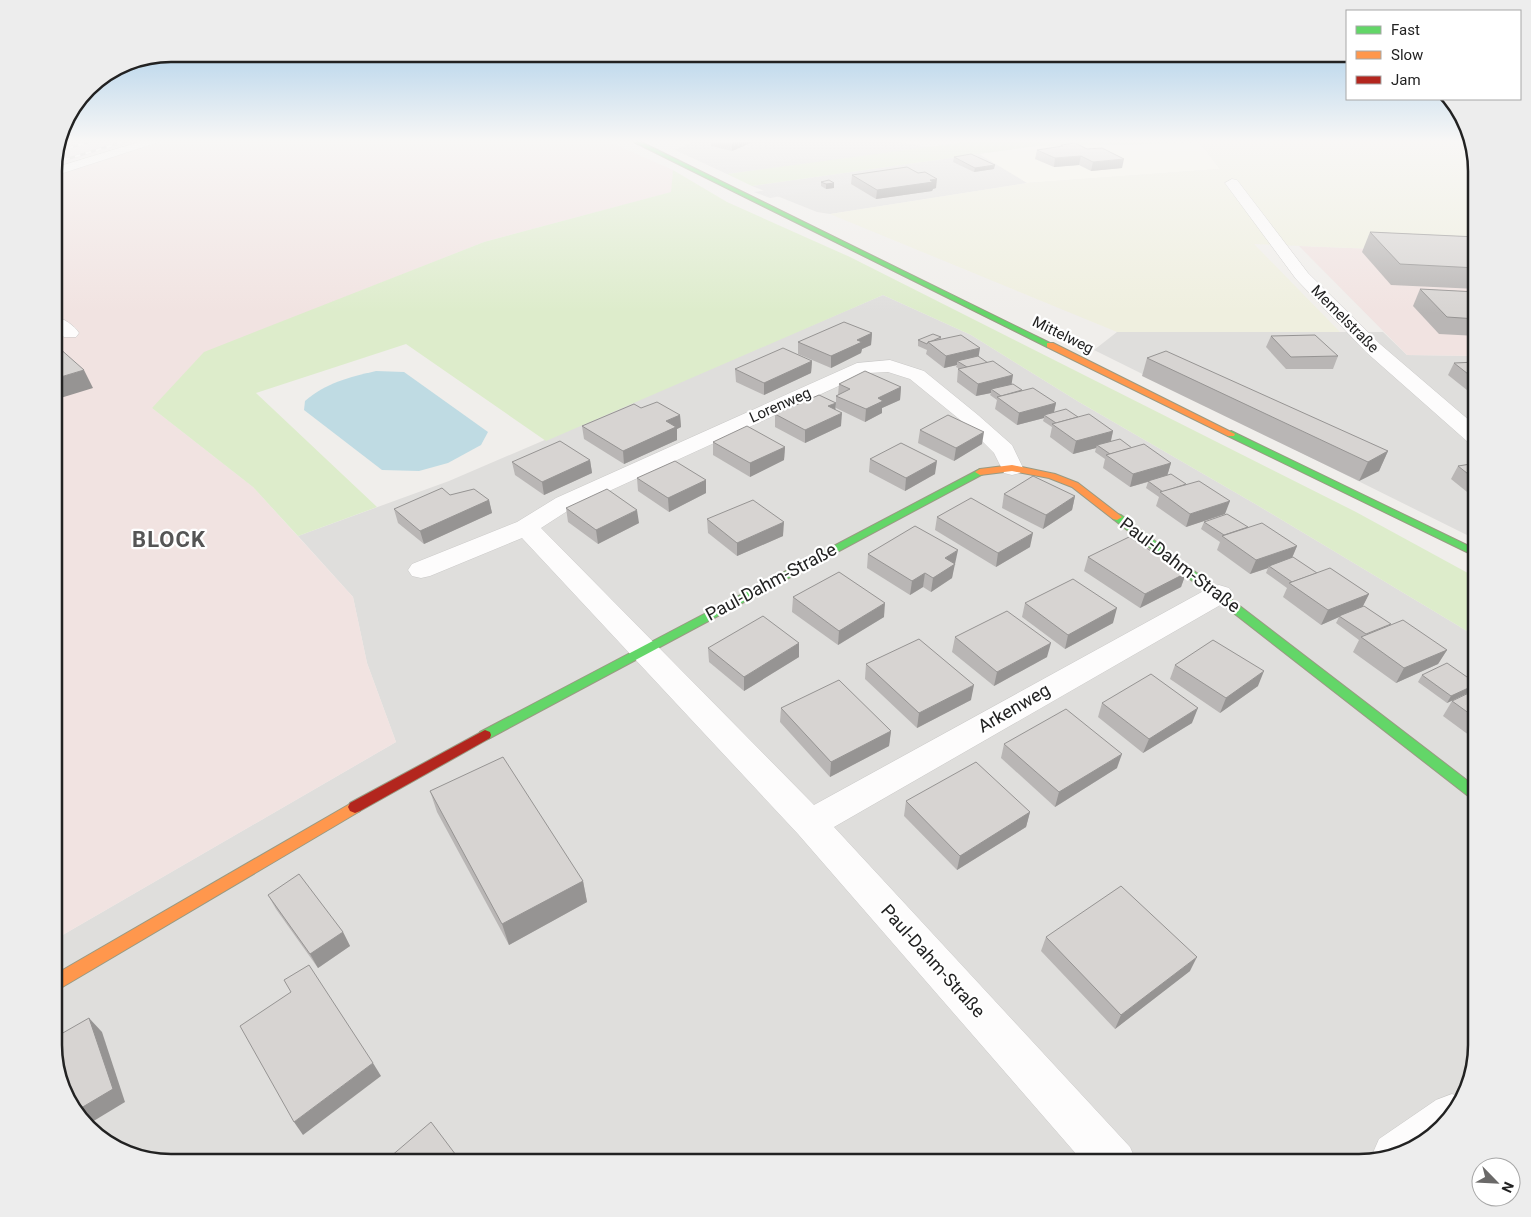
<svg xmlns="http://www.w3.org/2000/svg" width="1531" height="1217" font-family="Roboto,sans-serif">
	<rect width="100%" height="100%" fill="#f0eeeb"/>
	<g fill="#dfdedc">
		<path d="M693,142h206l33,6 -205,26 -52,-24z"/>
		<path d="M1200,143l20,26 -193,14 -197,31 -13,-2 -65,-26 284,-40z"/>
		<path d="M883,295l88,40 108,67 178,103 220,132v409l-6,37 -23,40 -37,28 -52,12h-1188l-37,-6 -40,-23 -28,-37 -12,-44v-113l342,-198 -29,-79 -14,-66 -55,-61 151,-55z"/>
		<path d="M1117,332h266l24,23 70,1v184l-383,-190z"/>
	</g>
	<g fill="#f1e3e1">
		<path d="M162,142h447l64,28 -1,22 -188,50 -214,85 -118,81 101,79 100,110 14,66 29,79 -342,198v-765z"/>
		<path d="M1299,246l178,7v103l-70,-1z"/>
	</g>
	<path fill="#ede4e9" d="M71,142h63l-80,24 5,-20z"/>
	<path fill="#f8f7e8" d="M1200,143l20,26 -193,14 -48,-29 57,-8z"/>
	<path fill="#efefdf" d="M1200,142h270l7,30v81l-223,-9 86,88h-223l-287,-118 197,-31 193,-14z"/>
	<g fill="#ddeccb">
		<path d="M966,142l234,1 -164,3 -284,40 -25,-12z"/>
		<path d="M673,170l54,32 123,55 506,255 121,66v59l-220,-132 -178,-103 -108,-67 -88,-40 -337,146 -140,-97 -150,49 121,114 -79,29 -45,-49 -101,-79 52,-56 280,-110 187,-50z"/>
	</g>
	<g fill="#e0dfde">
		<path d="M787,142h73l21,5 -155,22 -10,-5 32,-7z"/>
		<path d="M872,173l11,5 -113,20 -16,-6z"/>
	</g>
	<path fill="#bfdbe3" d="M376,371l28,1 84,60 -7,13 -33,18 -29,8 -37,-1 -78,-60 1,-9c21,-18 44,-24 71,-30z"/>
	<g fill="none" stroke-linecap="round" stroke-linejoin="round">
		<g stroke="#c9c8c7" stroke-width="1">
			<g id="street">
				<path d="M60,142h13l-14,6z"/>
				<path d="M139,142h20l-105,34v-8z"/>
				<path d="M1232,179l5,1 71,93 72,71 97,83v17l-8,-1 -103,-91 -70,-73 -71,-96z"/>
				<path d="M54,316c9,2 20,9 25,17l-3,4h-12l-10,-7z"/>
				<path d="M890,360l34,11 54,44 34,30 11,23 -3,5 -8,2 -8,-2 -10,-20 -30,-30 -54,-44 -22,-7 -21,1 -295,135 -31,20 273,277 395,-217 10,-3 10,3 4,6 -4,6 -395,227 296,320 7,16h-53l-286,-329 -276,-296 -92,38 -9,2 -9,-2 -4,-6 4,-6 105,-42 39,-24 301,-135z"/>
				<path d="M1452,1094l10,4 -14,25 -37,28 -37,9 -2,-5 7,-16 57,-39z"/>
			</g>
		</g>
		<g stroke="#999a82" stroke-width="2">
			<g id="fast">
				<path d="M634,142h7l413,203 -7,2z"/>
				<path d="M1231,431l246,119v7l-249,-121 -1,-2z"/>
				<path d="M980,469l5,3 -2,2 -493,264 -5,2 -5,-2 -1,-3 1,-3z"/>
				<path d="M1117,514l4,1 356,273v12l-5,-1 -359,-280 -1,-2z"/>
			</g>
		</g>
		<g stroke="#999a82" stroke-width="2">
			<g id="slow">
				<path d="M1047,343h6l182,91 -1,2h-6l-181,-89z"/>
				<path d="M1012,465l43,9 23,9 44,34 -5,3 -4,-1 -41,-32 -23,-9 -37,-7 -32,4 -5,-3 5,-3z"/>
				<path d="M355,801l5,2 2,4 -2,4 -306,181v-17z"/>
			</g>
		</g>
		<g stroke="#999a82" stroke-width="2">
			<path id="jam" d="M485,730l5,2 1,3 -1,3 -130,73 -5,2 -5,-2 -2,-4 2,-4z"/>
		</g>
		<use href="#street" fill="#fdfcfc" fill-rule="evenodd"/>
		<use href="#fast" fill="#63d668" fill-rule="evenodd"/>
		<use href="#slow" fill="#ff974d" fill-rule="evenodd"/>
		<use href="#jam" fill="#b3261e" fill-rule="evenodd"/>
		<g stroke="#ccc" stroke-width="2.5">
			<g id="rail">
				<path d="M57,151l33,-9"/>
				<path d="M54,163l69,-21"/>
			</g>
		</g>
		<use href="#rail" stroke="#fff" stroke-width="2" stroke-dasharray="5.5" stroke-linecap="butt"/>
	</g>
	<g fill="#b9b6b5">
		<path d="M711,142h42l-21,9 -21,-5z"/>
		<path d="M1061,145l61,23 -31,3 -12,-6 -25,2 -19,-8 2,-9 23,-3z"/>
		<path d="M954,157l40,12 -20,3 -21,-10z"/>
		<path d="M852,175l84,13 -3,1 -1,2 -56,8 -25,-15z"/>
		<path d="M821,182l13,1v5l-8,1 -5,-3z"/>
		<path d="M1370,232l107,5v52l-86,-4 -29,-33z"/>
		<path d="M1420,289l57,3v44l-38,-2 -26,-28z"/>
		<path d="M872,333l-1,12 -9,4 -1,4 -30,15 -33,-14v-12z"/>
		<path d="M1271,336l67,20 -5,13h-47l-20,-22z"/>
		<path d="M941,337v2l37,17 34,28 10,6 34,13 -2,9 24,5 35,14 -2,10 21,7 39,15 -4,13 58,38 -39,13 -30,-21 3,-9 -13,-9 2,-6 -18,5 -27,-19 2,-9 -10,-7 1,-4 -23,6 -23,-17 2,-10 -9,-6 1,-3 -27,7 -22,-16 2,-9 -7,-5 1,-2 -15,3 -19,-14 1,-13h2l-4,-2 1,-2 -13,3 -18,-14 1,-4 -9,-4v-6z"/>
		<path d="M1147,358l241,93 -9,20 -20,10 -217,-105z"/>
		<path d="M812,361l-1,12 -47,22 -28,-13 -1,-13z"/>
		<path d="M1477,362v36l-29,-23 6,-12z"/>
		<path d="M839,384l62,3 -1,13 -18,8v5l-17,9 -29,-14v-12l2,-1z"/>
		<path d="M641,408l39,7 1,12 -4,2v11l-53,24 -40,-25 -2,-13z"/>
		<path d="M835,410l6,16 -36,17 -30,-16v-13z"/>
		<path d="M920,430l62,14 -28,17 -36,-18z"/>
		<path d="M713,442l72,5 -1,13 -34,17 -37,-22z"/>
		<path d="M870,459l65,15 -30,17 -36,-19z"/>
		<path d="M590,460l2,13 -48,22 -29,-20 -3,-13z"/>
		<path d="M1477,463v37l-26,-21 7,-13z"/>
		<path d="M637,478l69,2v13l-37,19 -31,-21z"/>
		<path d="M1004,494l71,2 -3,14 -29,19 -41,-21z"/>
		<path d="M450,495l39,5 3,13 -68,31 -26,-21 -4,-14z"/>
		<path d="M566,508l73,15 -41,21 -30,-22z"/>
		<path d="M937,517l93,30 -34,20 -61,-37z"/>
		<path d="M707,519l76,17 -46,20 -29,-23z"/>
		<path d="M1204,522l44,5 49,19 -5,12 25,15 52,21 -7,13 28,18 57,25 -9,14 -42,19 -43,-31 6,-12 -23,-17 3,-6 -18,8 -38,-28 4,-9 -21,-15 2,-5 -18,6 -33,-24 3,-8 -19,-13z"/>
		<path d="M868,554l88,10 -2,1 -2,13 -21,14 -8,-5 -13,8 -43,-27z"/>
		<path d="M1088,557l98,16 -5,14 -41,21 -56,-37z"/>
		<path d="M793,597l91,20 -46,28 -46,-33z"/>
		<path d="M1025,603l88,20 -48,26 -43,-32z"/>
		<path d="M955,637l92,20 -53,29 -42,-34z"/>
		<path d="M708,648l91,9 -55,34 -35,-29z"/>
		<path d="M866,664l105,36 -54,28 -52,-49z"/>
		<path d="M1175,665l83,21 -38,27 -50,-34z"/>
		<path d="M1422,675l55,9 -5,7 -25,12 -29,-21z"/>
		<path d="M1477,689v52l-34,-25 9,-15z"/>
		<path d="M1102,703l90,20 -49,30 -45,-36z"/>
		<path d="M781,708l110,23 -2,15 -59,31 -50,-55z"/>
		<path d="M1004,744l113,24 -62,39 -54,-49z"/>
		<path d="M430,791l153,90 4,21 -78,43 -72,-133z"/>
		<path d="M906,801l124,11 -4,15 -69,43 -53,-54z"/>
		<path d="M268,895l75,37 7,14 -32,22 -42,-59z"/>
		<path d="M1046,937l144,34 -75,58 -74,-78z"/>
	</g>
	<g fill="#969493">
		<path d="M732,142h21l-21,9z"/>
		<path d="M1081,156l-2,9 -25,2 1,-9z"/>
		<path d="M1124,159l-2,9 -31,3 2,-9z"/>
		<path d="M995,165l-1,4 -20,3 1,-4z"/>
		<path d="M937,179l-1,9 -3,1 -1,2 -56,8 1,-9z"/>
		<path d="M834,183v5l-8,1v-5z"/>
		<path d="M872,333l-1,12 -9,4 -1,4 -30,15v-12l26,-16z"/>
		<path d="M980,348l-2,12 -21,1v4l-13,3 2,-12z"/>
		<path d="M812,361l-1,12 -47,22v-12z"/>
		<path d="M84,370l9,18 -39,12v-21z"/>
		<path d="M1013,375l-2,13 -20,1v4l-15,3 2,-12z"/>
		<path d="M901,387l-1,13 -18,8v5l-17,9 1,-13 12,-11z"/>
		<path d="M836,403l-1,12 -7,-9z"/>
		<path d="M1056,403l-3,13 -9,-1v3l-27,7 2,-12z"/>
		<path d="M842,413l-1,13 -36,17v-13z"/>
		<path d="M680,415l1,12 -4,2v11l-53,24 -1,-13 43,-30z"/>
		<path d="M1113,431l-3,13 -13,1 -1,3 -23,6 3,-13z"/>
		<path d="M984,432l-2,12 -28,17 2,-13z"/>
		<path d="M785,447l-1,13 -34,17v-14z"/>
		<path d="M1388,451l-9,20 -20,10 9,-19z"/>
		<path d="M590,460l2,13 -48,22 -2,-13z"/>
		<path d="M937,461l-2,13 -30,17 1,-13z"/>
		<path d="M1171,463l-4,13 -37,11 3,-13z"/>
		<path d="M706,480v13l-37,19 -1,-14z"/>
		<path d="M1075,496l-3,14 -29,19 3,-14z"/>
		<path d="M489,500l3,13 -68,31 -4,-13z"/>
		<path d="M1230,501l-5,13 -39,13 4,-13z"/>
		<path d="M637,510l2,13 -41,21 -2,-14z"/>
		<path d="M784,522l-1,14 -46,20v-13z"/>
		<path d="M1033,533l-3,14 -34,20 2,-14z"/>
		<path d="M1297,546l-6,14 -22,6 -1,2 -18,6 6,-14z"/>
		<path d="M958,550l-6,28 -21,14 2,-14 12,-20z"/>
		<path d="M925,573l-2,14 -13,8 2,-14z"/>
		<path d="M1186,573l-5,14 -41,21 5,-14z"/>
		<path d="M1369,594l-7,14 -23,8v1l-18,8 7,-15z"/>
		<path d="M885,603l-1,14 -46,28 1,-14z"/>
		<path d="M1117,608l-4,15 -48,26 3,-14z"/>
		<path d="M799,643v14l-55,34v-14z"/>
		<path d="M1051,643l-4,14 -53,29 3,-14z"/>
		<path d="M1447,650l-9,14 -42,19 8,-15z"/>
		<path d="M1264,671l-6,15 -38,27 6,-15z"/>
		<path d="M1477,684l-5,7 -25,12 4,-7z"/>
		<path d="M974,685l-3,15 -54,28 2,-15z"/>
		<path d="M1198,708l-6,15 -49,30 6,-14z"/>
		<path d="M891,731l-2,15 -59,31 1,-15z"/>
		<path d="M1122,754l-5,14 -62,39 4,-15z"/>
		<path d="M1030,812l-4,15 -69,43 3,-14z"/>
		<path d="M583,881l4,21 -78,43 -7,-21z"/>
		<path d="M343,932l7,14 -32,22 -8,-14z"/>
		<path d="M1197,957l-7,14 -75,58 6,-14z"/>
		<path d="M89,1018l13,14 23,70 -38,23 -11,-14z"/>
		<path d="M373,1063l8,13 -78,59 -9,-13z"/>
	</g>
	<g fill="#d7d4d2" stroke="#969493">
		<path d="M1075,143l12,6 15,-1 22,11 -31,3 -12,-6 -26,2 -18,-8 26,-4 -2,-1z"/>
		<path d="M971,154l24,11 -20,3 -21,-11z"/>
		<path d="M907,167l11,6 7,-1 12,7 -7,1 3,2 -56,8 -25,-15z"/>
		<path d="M829,180l5,3 -8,1 -5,-2z"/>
		<path d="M1370,232l107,5v31l-77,-4z"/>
		<path d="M1420,289l57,3v27l-30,-2z"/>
		<path d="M844,322l28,11 -15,7 5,2 -31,14 -33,-14z"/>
		<path d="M933,334l8,3 -9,4 -4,1 -1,2 -9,-4z"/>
		<path d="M961,335l19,13 -34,8 -18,-14z"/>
		<path d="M1315,335l23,21 -47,1 -20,-21z"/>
		<path d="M58,347l26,23 -30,9v-31z"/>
		<path d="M783,348l29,13 -48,22 -29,-14z"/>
		<path d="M1166,351l222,100 -20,11 -221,-104z"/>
		<path d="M978,356l10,7 -21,4 -10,-6z"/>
		<path d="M993,361l20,14 -35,9 -20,-15z"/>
		<path d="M1477,362v19l-23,-18z"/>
		<path d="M865,371l36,16 -23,11 5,3 -17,8 -30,-13 14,-7 -11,-5z"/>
		<path d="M1013,384l9,6 -21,6 -10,-7z"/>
		<path d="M1033,388l23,15 -37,10 -22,-16z"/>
		<path d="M819,395l17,8 -8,3 14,7 -37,17 -30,-16z"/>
		<path d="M657,402l23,13 -14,6 10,6 -53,24 -41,-25 52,-22 7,4z"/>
		<path d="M1066,409l12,8 -22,6 -12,-8z"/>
		<path d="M1089,414l24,17 -37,10 -24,-17z"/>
		<path d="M948,415l36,17 -28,16 -36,-18z"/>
		<path d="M747,426l38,21 -35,16 -37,-21z"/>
		<path d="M1120,439l12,9 -22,6 -13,-9z"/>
		<path d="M560,441l30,19 -48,22 -30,-20z"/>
		<path d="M901,443l36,18 -31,17 -36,-19z"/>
		<path d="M1144,444l27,19 -38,11 -27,-19z"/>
		<path d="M675,461l31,19 -38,18 -31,-20z"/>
		<path d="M1477,463v18l-19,-15z"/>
		<path d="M1171,474l15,10 -23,8 -15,-11z"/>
		<path d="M1033,476l42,20 -29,19 -42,-21z"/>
		<path d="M1199,481l31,20 -40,13 -30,-22z"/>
		<path d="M442,488l8,7 24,-6 15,11 -69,31 -26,-22z"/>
		<path d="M607,489l30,21 -41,20 -30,-22z"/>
		<path d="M971,498l62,35 -35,20 -61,-36z"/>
		<path d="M753,500l31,22 -47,21 -30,-24z"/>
		<path d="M1227,514l21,13 -24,8 -20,-13z"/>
		<path d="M1262,523l35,23 -41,14 -34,-24z"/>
		<path d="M915,526l43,24 -13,8 10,6 -22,14 -8,-5 -13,8 -44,-27z"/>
		<path d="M1129,537l57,36 -41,21 -57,-37z"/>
		<path d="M1293,557l24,16 -25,9 -23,-16z"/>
		<path d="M1330,568l39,26 -41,16 -39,-27z"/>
		<path d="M839,572l46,31 -46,28 -46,-34z"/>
		<path d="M1073,579l44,29 -49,27 -43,-32z"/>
		<path d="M1364,606l27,18 -25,10 -27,-18z"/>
		<path d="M1007,611l44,32 -54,29 -42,-35z"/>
		<path d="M763,616l36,27 -55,34 -36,-29z"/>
		<path d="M1403,620l44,30 -43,18 -43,-31z"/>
		<path d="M919,639l55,46 -55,28 -53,-49z"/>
		<path d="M1213,640l51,31 -38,27 -51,-33z"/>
		<path d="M1447,663l30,21 -26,12 -29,-21z"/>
		<path d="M1151,674l47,34 -49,31 -47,-36z"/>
		<path d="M839,680l52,51 -60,31 -50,-54z"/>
		<path d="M1477,689v30l-25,-18z"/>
		<path d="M1066,709l56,45 -63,38 -55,-48z"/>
		<path d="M503,757l80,124 -81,43 -72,-133z"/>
		<path d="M976,762l54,50 -70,44 -54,-55z"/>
		<path d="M299,874l44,58 -33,22 -42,-59z"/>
		<path d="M1121,886l76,71 -76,58 -75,-78z"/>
		<path d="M309,965l64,98 -79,59 -54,-96 51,-34 -7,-12z"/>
		<path d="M89,1018l24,71 -37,22 -10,-14 -12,-44v-15z"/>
		<path d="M431,1122l31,41h-79z"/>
	</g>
	<linearGradient id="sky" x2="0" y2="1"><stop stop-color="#97c4e6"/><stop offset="0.45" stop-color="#f8f7f6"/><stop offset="1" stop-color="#f8f7f6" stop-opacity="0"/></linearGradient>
	<rect width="1531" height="313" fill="url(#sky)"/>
	<g text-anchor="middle" stroke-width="4.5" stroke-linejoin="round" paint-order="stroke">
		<g font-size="15" fill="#222" stroke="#fff">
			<text transform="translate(1345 319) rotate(45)" y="5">Memelstraße</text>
			<text transform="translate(1063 335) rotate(26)" y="5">Mittelweg</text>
			<text transform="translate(780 405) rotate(-24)" y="5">Lorenweg</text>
		</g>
		<g font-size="18" fill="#222" stroke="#fff">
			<text transform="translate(1180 565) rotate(37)" y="6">Paul-Dahm-Straße</text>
			<text transform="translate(771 582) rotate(-28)" y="6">Paul-Dahm-Straße</text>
			<text transform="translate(1014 708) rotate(-30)" y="6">Arkenweg</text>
			<text transform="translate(933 961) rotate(48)" y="6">Paul-Dahm-Straße</text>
		</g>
		<g font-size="22" font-weight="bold" letter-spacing="1" fill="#555" stroke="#fff">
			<text x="169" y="547">BLOCK</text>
		</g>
	</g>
	<path d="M0 0H1531V1217H0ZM171 62H1359A109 109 0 0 1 1468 171V1045A109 109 0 0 1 1359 1154H171A109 109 0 0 1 62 1045V171A109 109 0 0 1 171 62Z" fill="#ededed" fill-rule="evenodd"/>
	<path fill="none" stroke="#222" stroke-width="2.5" d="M171 62H1359A109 109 0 0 1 1468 171V1045A109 109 0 0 1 1359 1154H171A109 109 0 0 1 62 1045V171A109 109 0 0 1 171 62Z"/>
	<rect x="1346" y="10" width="175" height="90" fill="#ffffff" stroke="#a7a7a7"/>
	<rect x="1356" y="26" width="25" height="8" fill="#63d668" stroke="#a7a7a7"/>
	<text x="1391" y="35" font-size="15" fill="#222222">Fast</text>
	<rect x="1356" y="51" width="25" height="8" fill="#ff974d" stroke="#a7a7a7"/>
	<text x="1391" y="60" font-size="15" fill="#222222">Slow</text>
	<rect x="1356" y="76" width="25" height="8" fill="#b3261e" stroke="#a7a7a7"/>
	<text x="1391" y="85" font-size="15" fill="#222222">Jam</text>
	<g transform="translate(1496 1182) rotate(114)"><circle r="24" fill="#ffffff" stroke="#a7a7a7"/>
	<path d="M0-4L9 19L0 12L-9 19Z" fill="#6a6968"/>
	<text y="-8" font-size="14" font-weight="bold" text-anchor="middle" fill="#222222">N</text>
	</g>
</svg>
